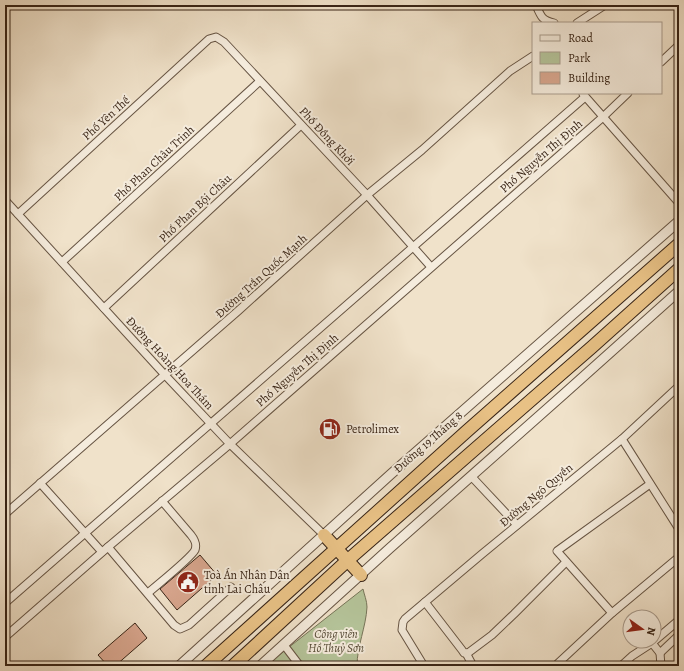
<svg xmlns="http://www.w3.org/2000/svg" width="684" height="671" font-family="Alegreya,serif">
	<rect width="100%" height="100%" fill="#f0e2ca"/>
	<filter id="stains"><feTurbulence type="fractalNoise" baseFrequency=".005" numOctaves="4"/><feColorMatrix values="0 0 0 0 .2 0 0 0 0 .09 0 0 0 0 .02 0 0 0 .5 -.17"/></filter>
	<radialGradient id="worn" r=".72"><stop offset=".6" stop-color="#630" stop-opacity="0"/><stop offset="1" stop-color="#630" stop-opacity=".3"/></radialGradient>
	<path fill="#b5c49a" stroke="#767458" d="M363,589c1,5 4,12 4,18 -1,20 -10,39 -10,59h-92z"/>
	<g fill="#d8a68e" stroke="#382416">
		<path d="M200,555l17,20 -40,35 -17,-21z"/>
		<path d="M135,623l12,15 -32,28h-7l-10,-11z"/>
	</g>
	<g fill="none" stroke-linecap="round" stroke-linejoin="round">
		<g stroke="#665443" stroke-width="9">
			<g id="minor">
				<path d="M536,5c5,12 6,15 18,18"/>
				<path d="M577,23l28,-18"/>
				<path d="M661,62l18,-17"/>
				<path d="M583,94l96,109"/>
				<path d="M5,200l159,174 66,70 94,91"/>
				<path d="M18,214l191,-175 7,-2 8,5 143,153 64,72"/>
				<path d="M62,262l198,-181"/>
				<path d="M104,308l197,-183"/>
				<path d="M622,439l57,90"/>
				<path d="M471,476l46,49"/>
				<path d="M40,483l62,69"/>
				<path d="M5,514l233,-203 129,-116 55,-45 88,-79 23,-15"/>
				<path d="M108,547l66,78 6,4 9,-4 42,-38"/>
				<path d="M148,593c9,-8 43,-35 47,-43 2,-6 0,-10 -4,-15l-29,-34"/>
				<path d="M425,602l37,48 2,3h4l24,-18 22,-21 52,-52"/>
				<path d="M5,603l580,-506"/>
				<path d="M612,613l-55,-62 93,-67"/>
				<path d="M5,637l103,-90 122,-103 373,-327 25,-24"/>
				<path d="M652,643l8,10 1,13"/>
				<path d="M284,645l16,21"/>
				<path d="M466,653l7,13"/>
				<path d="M660,653l19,-18"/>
				<path d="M424,666l-22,-36 1,-8 2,-3 77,-65 140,-115 57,-53"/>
				<path d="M555,666l57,-53 67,-56"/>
				<path d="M621,666l11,-10 20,-13 27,-23"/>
			</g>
		</g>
		<g stroke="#665443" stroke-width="11">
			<g id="tertiary">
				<path d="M179,666l212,-192 288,-253"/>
				<path d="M260,666l130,-118 175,-155 114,-102"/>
			</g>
		</g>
		<g stroke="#382416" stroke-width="14">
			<g id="trunk">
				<path d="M324,535l37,40"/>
				<path d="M206,666l261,-235 212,-187"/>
				<path d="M233,666l115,-106 244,-213 87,-78"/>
			</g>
		</g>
		<use href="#minor" stroke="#f5ecdd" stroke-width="7"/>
		<use href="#tertiary" stroke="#f5ecdd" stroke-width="9"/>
		<use href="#trunk" stroke="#e8c185" stroke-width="12"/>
	</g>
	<defs>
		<g id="fuel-disc" transform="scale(1.15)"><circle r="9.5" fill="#8f2418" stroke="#f5ecdd"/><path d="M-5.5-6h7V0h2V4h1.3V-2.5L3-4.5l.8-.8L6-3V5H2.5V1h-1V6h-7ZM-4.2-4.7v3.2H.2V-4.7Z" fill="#fff"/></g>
		<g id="civic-disc" transform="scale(1.15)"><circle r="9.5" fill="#8f2418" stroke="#f5ecdd"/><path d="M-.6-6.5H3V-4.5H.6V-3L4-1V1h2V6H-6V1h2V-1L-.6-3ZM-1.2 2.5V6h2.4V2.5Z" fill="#fff"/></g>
	</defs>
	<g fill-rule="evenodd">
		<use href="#fuel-disc" x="330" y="429"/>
		<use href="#civic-disc" x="188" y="582"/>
	</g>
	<g text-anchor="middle" stroke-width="4" stroke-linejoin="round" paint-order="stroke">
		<g font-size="12" fill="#382416" stroke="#f5ecdd">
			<text transform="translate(106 118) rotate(-42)" y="4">Phố Yên Thế</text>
			<text transform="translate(327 136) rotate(47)" y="4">Phố Đồng Khởi</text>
			<text transform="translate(541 156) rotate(-41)" y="4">Phố Nguyễn Thị Định</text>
			<text transform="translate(154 163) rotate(-43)" y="4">Phố Phan Châu Trinh</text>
			<text transform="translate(195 208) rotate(-43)" y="4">Phố Phan Bội Châu</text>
			<text transform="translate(261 276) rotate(-42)" y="4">Đường Trần Quốc Mạnh</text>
			<text transform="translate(170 363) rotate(47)" y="4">Đường Hoàng Hoa Thám</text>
			<text transform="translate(297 370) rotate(-41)" y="4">Phố Nguyễn Thị Định</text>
			<text transform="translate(428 442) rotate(-41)" y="4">Đường 19 Tháng 8</text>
			<text transform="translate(536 495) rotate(-40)" y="4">Đường Ngô Quyền</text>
		</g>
		<g font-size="12" fill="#382416" stroke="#f5ecdd" text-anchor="start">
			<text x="346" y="433">Petrolimex</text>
			<text x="204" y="579">Toà Án Nhân Dân<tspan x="204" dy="14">tỉnh Lai Châu</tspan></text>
		</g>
		<g font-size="12" font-style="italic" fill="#574c37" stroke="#f5ecdd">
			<text x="336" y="638">Công viên<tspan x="336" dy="14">Hồ Thuỷ Sơn</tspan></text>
		</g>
	</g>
	<rect width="684" height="671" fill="none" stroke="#f0e2ca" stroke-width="20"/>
	<rect x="6" y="6" width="672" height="659" fill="none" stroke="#382416" stroke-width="2"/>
	<rect x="10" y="10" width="664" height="651" fill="none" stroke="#382416"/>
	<rect x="532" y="22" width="130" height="72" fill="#f5ecdd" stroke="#a99c8d"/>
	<rect x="540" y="35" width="20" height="6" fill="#f5ecdd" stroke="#a99c8d"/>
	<text x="568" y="42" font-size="12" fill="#382416">Road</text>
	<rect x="540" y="52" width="20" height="12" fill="#b5c49a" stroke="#a99c8d"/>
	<text x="568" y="62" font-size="12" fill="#382416">Park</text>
	<rect x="540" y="72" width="20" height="12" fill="#d8a68e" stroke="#a99c8d"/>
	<text x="568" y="82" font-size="12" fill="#382416">Building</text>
	<g transform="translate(642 629) rotate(104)"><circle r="19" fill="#f5ecdd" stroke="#a99c8d"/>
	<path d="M0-3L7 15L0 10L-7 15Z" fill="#8f2418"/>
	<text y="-6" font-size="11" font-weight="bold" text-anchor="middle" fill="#382416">N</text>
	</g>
	<rect width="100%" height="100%" filter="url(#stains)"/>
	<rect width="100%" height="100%" fill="url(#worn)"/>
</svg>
